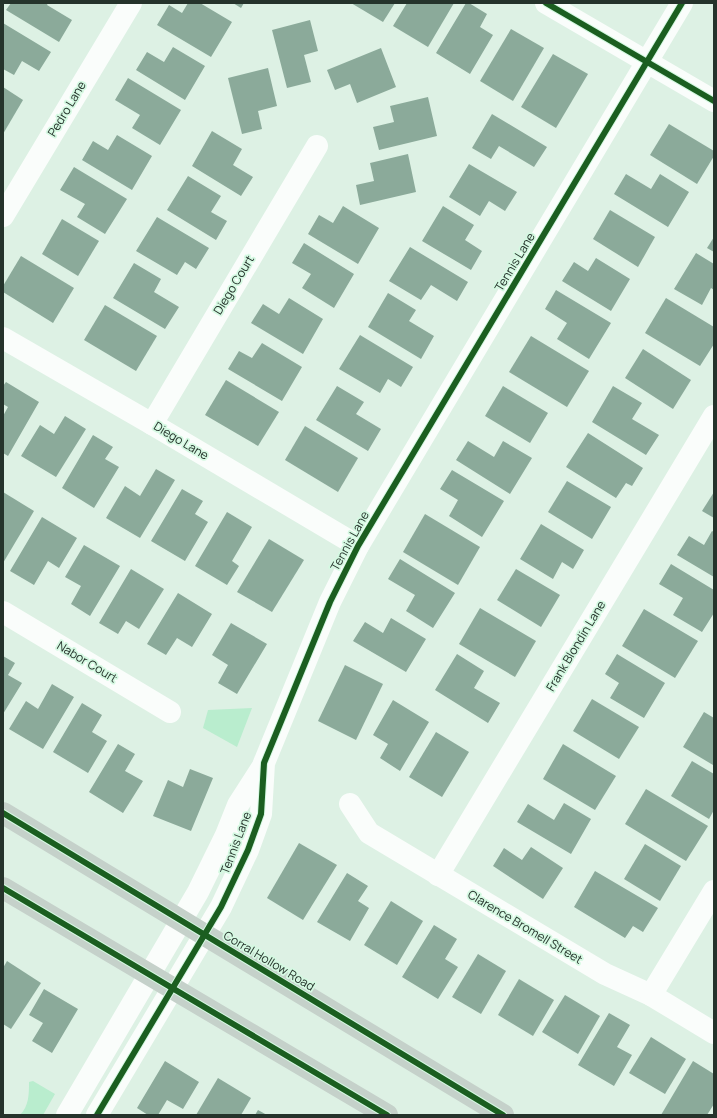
<svg xmlns="http://www.w3.org/2000/svg" width="717" height="1118" font-family="Manrope,sans-serif">
	<rect width="100%" height="100%" fill="#ddf1e4"/>
	<g fill="#b9edce">
		<path d="M252,708l-15,39 -34,-19 5,-18z"/>
		<path d="M33,1081l22,13 -12,21h-23c9,-9 9,-21 9,-33z"/>
	</g>
	<g fill="#8baa9a">
		<path d="M11,3h37l-1,2 25,15 -13,22 -53,-32z"/>
		<path d="M188,3h12l32,19 -21,35 -54,-32 12,-20 13,8z"/>
		<path d="M233,3h11l-3,5z"/>
		<path d="M351,3h44l-12,19z"/>
		<path d="M407,3h47l-26,44 -35,-21z"/>
		<path d="M466,3h3l18,11 -7,13 13,8 -23,39 -34,-21z"/>
		<path d="M310,20l8,31 -14,4 7,27 -24,6 -15,-58z"/>
		<path d="M3,23l48,29 -12,19 -17,-10 -8,14 -11,-6z"/>
		<path d="M511,29l33,19 -31,53 -33,-20z"/>
		<path d="M173,47l32,19 -20,34 -49,-30 11,-18 17,10z"/>
		<path d="M381,48l15,39 -39,16 -7,-19 -15,6 -8,-20z"/>
		<path d="M553,54l35,20 -32,54 -35,-21z"/>
		<path d="M268,68l9,38 -19,5 4,18 -20,5 -14,-56z"/>
		<path d="M128,78l53,32 -21,35 -28,-17 8,-13 -25,-15z"/>
		<path d="M3,87l20,13 -20,34z"/>
		<path d="M428,97l9,39 -58,14 -6,-23 21,-5 -4,-16z"/>
		<path d="M492,114l55,33 -13,20 -35,-21 -8,13 -19,-11z"/>
		<path d="M669,124l45,27v5l-17,28 -47,-29z"/>
		<path d="M212,131l30,18 -9,16 20,12 -12,19 -49,-30z"/>
		<path d="M117,135l35,21 -20,34 -50,-30 11,-19 15,9z"/>
		<path d="M408,154l8,38 -56,13 -4,-20 18,-4 -4,-18z"/>
		<path d="M469,164l48,28 -12,19 -16,-10 -9,15 -31,-19z"/>
		<path d="M74,167l53,32 -22,35 -28,-17 8,-13 -25,-14z"/>
		<path d="M626,174l25,15 9,-15 29,18 -21,35 -54,-33z"/>
		<path d="M188,176l33,20 -10,16 16,9 -11,19 -49,-30z"/>
		<path d="M343,206l36,22 -21,36 -50,-30 11,-19 14,8z"/>
		<path d="M443,206l31,19 -9,15 17,11 -11,19 -49,-29z"/>
		<path d="M610,210l45,27 -17,30 -45,-28z"/>
		<path d="M157,217l52,31 -13,21 -11,-7 -8,13 -41,-24z"/>
		<path d="M62,219l37,22 -21,35 -36,-22z"/>
		<path d="M714,237v15l-7,-4z"/>
		<path d="M304,243l50,31 -20,34 -32,-20 9,-14 -19,-11z"/>
		<path d="M410,247l58,35 -11,19 -26,-16 -10,15 -32,-19z"/>
		<path d="M696,253l18,11v26l-3,-2 -9,17 -28,-16z"/>
		<path d="M21,256l53,32 -21,35 -50,-31v-6z"/>
		<path d="M596,258l34,21 -19,32 -49,-30 12,-19 14,9z"/>
		<path d="M134,263l27,16 -7,13 25,15 -14,22 -52,-31z"/>
		<path d="M556,290l55,33 -22,36 -32,-20 10,-16 -22,-14z"/>
		<path d="M388,293l28,17 -7,11 25,15 -13,23 -53,-32z"/>
		<path d="M289,298l34,21 -20,35 -52,-31 12,-19 16,10z"/>
		<path d="M666,298l48,29v17l-14,22 -55,-33z"/>
		<path d="M105,305l52,31 -21,35 -52,-31z"/>
		<path d="M360,335l53,32 -12,20 -13,-8 -8,14 -41,-24z"/>
		<path d="M531,336l58,35 -22,36 -58,-35z"/>
		<path d="M262,343l40,24 -20,34 -54,-32 11,-18 13,7z"/>
		<path d="M643,349l48,31 -18,29 -48,-31z"/>
		<path d="M226,380l53,32 -21,34 -53,-31z"/>
		<path d="M6,382l33,20 -31,54 -5,-3v-37l5,-9 -5,-3v-18z"/>
		<path d="M337,386l27,16 -8,12 25,15 -13,22 -52,-31z"/>
		<path d="M503,386l45,27 -18,30 -45,-27z"/>
		<path d="M613,386l29,17 -10,16 27,16 -13,20 -54,-33z"/>
		<path d="M65,416l21,13 -30,48 -35,-21 19,-31 14,9z"/>
		<path d="M305,426l53,32 -20,34 -53,-32z"/>
		<path d="M588,433l55,35 -11,18 -6,-3 -10,15 -50,-31z"/>
		<path d="M93,435l20,12 -8,12 14,8 -25,41 -32,-20z"/>
		<path d="M468,441l26,16 9,-16 29,17 -22,36 -54,-34z"/>
		<path d="M156,469l19,11 -35,58 -34,-20 19,-32 15,10z"/>
		<path d="M452,470l52,31 -22,36 -33,-21 9,-16 -18,-11z"/>
		<path d="M567,481l44,26 -19,32 -44,-27z"/>
		<path d="M182,489l21,12 -8,13 13,8 -23,39 -34,-20z"/>
		<path d="M3,492l31,19 -31,52z"/>
		<path d="M714,492v26l-12,-7z"/>
		<path d="M227,512l25,15 -20,34 7,5 -12,19 -32,-19z"/>
		<path d="M425,514l55,33 -22,38 -55,-33z"/>
		<path d="M42,517l35,21 -18,30 -11,-7 -14,24 -24,-14z"/>
		<path d="M541,524l43,26 -11,19 -11,-7 -9,17 -33,-20z"/>
		<path d="M712,531l2,1v45l-37,-22 12,-19 15,9z"/>
		<path d="M269,539l35,21 -32,52 -35,-20z"/>
		<path d="M84,545l36,21 -30,50 -19,-12 10,-18 -16,-9z"/>
		<path d="M400,559l55,34 -22,35 -27,-17 9,-16 -27,-16z"/>
		<path d="M671,564l43,26v23l-12,19 -29,-17 10,-17 -24,-14z"/>
		<path d="M131,569l33,20 -25,40 -13,-8 -8,13 -19,-11z"/>
		<path d="M516,569l44,26 -19,32 -44,-27z"/>
		<path d="M178,593l34,21 -20,33 -15,-9 -11,17 -19,-11z"/>
		<path d="M480,608l56,33 -21,36 -56,-33z"/>
		<path d="M644,609l54,32 -23,37 -53,-32z"/>
		<path d="M391,618l35,21 -20,33 -53,-31 12,-19 18,11z"/>
		<path d="M231,623l36,21 -30,50 -19,-11 10,-18 -16,-10z"/>
		<path d="M457,654l27,17 -10,17 26,15 -12,20 -53,-33z"/>
		<path d="M617,654l48,29 -21,35 -34,-20 9,-15 -14,-9z"/>
		<path d="M3,656l12,7 -7,12 14,8 -19,31z"/>
		<path d="M345,665l38,19 -27,56 -38,-19z"/>
		<path d="M52,684l22,13 -31,52 -34,-20 17,-28 12,8z"/>
		<path d="M592,699l47,28 -20,32 -46,-28z"/>
		<path d="M393,700l36,22 -29,49 -20,-13 8,-14 -15,-9z"/>
		<path d="M82,703l20,12 -10,17 15,9 -19,32 -35,-21z"/>
		<path d="M704,712l10,6 -1,47 -30,-18z"/>
		<path d="M436,732l33,20 -27,45 -33,-20z"/>
		<path d="M118,744l17,10 -10,17 18,10 -20,32 -34,-21z"/>
		<path d="M563,744l53,32 -21,34 -52,-31z"/>
		<path d="M692,761l22,13v36l-5,9 -38,-23z"/>
		<path d="M190,769l23,9 -22,53 -38,-15 15,-36 15,7z"/>
		<path d="M646,789l62,37 -22,35 -61,-37z"/>
		<path d="M564,803l27,16 -20,35 -54,-32 11,-18 26,16z"/>
		<path d="M299,843l38,22 -34,55 -36,-22z"/>
		<path d="M645,844l36,22 -21,35 -36,-22z"/>
		<path d="M531,847l32,21 -20,31 -50,-33 11,-18 18,12z"/>
		<path d="M595,871l63,37 -15,24 -10,-6 -8,12 -51,-31z"/>
		<path d="M347,873l21,13 -10,15 11,7 -19,33 -33,-19z"/>
		<path d="M391,901l32,20 -26,44 -33,-20z"/>
		<path d="M434,925l23,14 -12,20 13,8 -20,32 -36,-22z"/>
		<path d="M478,954l28,17 -25,43 -29,-17z"/>
		<path d="M7,961l34,22 -30,46 -8,-5v-56z"/>
		<path d="M519,979l35,21 -21,36 -35,-21z"/>
		<path d="M44,989l34,20 -26,44 -20,-12 11,-18 -14,-8z"/>
		<path d="M565,995l35,21 -22,38 -36,-22z"/>
		<path d="M609,1013l21,12 -13,22 15,8 -18,31 -36,-21z"/>
		<path d="M651,1037l35,22 -21,35 -36,-21z"/>
		<path d="M165,1061l34,21 -16,27 -16,-9 -9,15h-10l-11,-7z"/>
		<path d="M693,1061l21,13v30l-7,11h-46z"/>
		<path d="M218,1078l33,20 -10,17h-45z"/>
		<path d="M258,1110l9,5h-12z"/>
	</g>
	<g fill="none" stroke-linecap="round" stroke-linejoin="round">
		<g stroke="#fafdfb" stroke-width="22">
			<path d="M546,3l168,98"/>
			<path d="M3,216l128,-213"/>
			<path d="M3,338l149,86 206,122"/>
			<path d="M152,424l165,-278"/>
			<path d="M3,612l167,100"/>
			<path d="M350,804l19,29 236,141 46,21 63,38"/>
			<path d="M438,875l276,-459"/>
			<path d="M651,995l63,-104"/>
			<path d="M67,1115l131,-223 28,-57 12,-30 25,-39"/>
			<path d="M97,1115l124,-208 27,-57 13,-36 3,-51 66,-161 28,-56 324,-543"/>
		</g>
		<g stroke="#c5d1ca" stroke-width="22">
			<path d="M3,813l500,302"/>
			<path d="M3,888l384,227"/>
		</g>
		<g stroke="#d5f9e2" stroke-width="8">
			<g id="cycleway">
				<path d="M546,3l168,98"/>
				<path d="M3,813l500,302"/>
				<path d="M3,888l384,227"/>
				<path d="M97,1115l124,-208 27,-57 13,-36 3,-51 66,-161 28,-56 324,-543"/>
			</g>
		</g>
		<use href="#cycleway" stroke="#1b5e20" stroke-width="6"/>
	</g>
	<g text-anchor="middle" stroke-width="3.5" stroke-linejoin="round" paint-order="stroke">
		<g font-size="12" fill="#25332b" stroke="#d5f9e2">
			<text transform="translate(67 109) rotate(-59)" y="4">Pedro Lane</text>
			<text transform="translate(515 262) rotate(-59)" y="4">Tennis Lane</text>
			<text transform="translate(234 285) rotate(-59)" y="4">Diego Court</text>
			<text transform="translate(181 441) rotate(31)" y="4">Diego Lane</text>
			<text transform="translate(350 541) rotate(-61)" y="4">Tennis Lane</text>
			<text transform="translate(576 646) rotate(-59)" y="4">Frank Blondin Lane</text>
			<text transform="translate(87 662) rotate(31)" y="4">Nabor Court</text>
			<text transform="translate(236 843) rotate(-69)" y="4">Tennis Lane</text>
			<text transform="translate(525 927) rotate(31)" y="4">Clarence Bromell Street</text>
			<text transform="translate(269 961) rotate(31)" y="4">Corral Hollow Road</text>
		</g>
	</g>
	<rect width="717" height="1118" fill="none" stroke="#25332b" stroke-width="8"/>
</svg>
